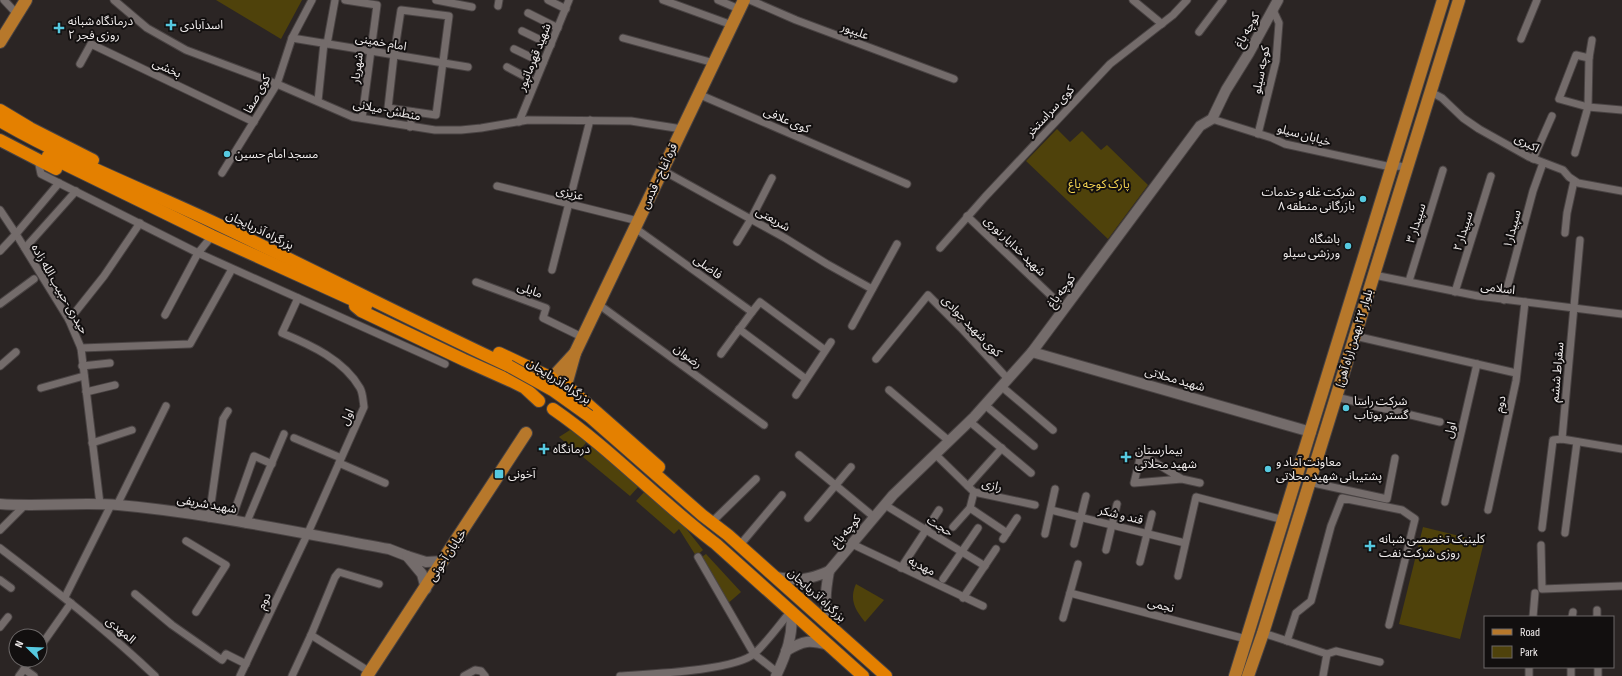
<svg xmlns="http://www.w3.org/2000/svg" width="1622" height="676" font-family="'Sofia Sans Condensed','Noto Sans Arabic',sans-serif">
	<rect width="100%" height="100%" fill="#2b2524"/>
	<g fill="#4f420b">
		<path d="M216,0h86l-21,39z"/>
		<path d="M1057,129l13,13 12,-11 19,19 6,-5 41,40 -40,54 -82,-78z"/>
		<path d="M570,430l18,10 -10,13 -19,-16z"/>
		<path d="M593,445l46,41 -9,10 -47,-39z"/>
		<path d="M646,490l38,36 19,24 -7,6 -17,-27 -5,5 -38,-33z"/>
		<path d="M1423,527l61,15 -24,97 -61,-15z"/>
		<path d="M706,554l35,38 -15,13 -27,-46z"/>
		<path d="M856,584l28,16 -19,22c-10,-12 -16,-23 -9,-38z"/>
	</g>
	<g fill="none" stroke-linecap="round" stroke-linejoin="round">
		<g stroke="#494343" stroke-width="9">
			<g id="street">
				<path d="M4,0l13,14"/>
				<path d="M114,0l33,28 39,22 91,34 76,33 82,13h26l20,-2 47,-8 103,1 51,8"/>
				<path d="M345,0l32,5 -15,113"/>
				<path d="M436,0l36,7"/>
				<path d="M548,0l18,9"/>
				<path d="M663,0l69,25"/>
				<path d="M718,0l21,9"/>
				<path d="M750,0l46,20 158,59"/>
				<path d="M1133,0l29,24"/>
				<path d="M498,6l1,-6"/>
				<path d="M401,10l48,6 -13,99 -48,-7 6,-53z"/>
				<path d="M528,13l30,15"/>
				<path d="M522,31l29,14"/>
				<path d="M1199,32l24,-32"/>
				<path d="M292,38l176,29"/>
				<path d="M623,38l91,25"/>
				<path d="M1521,39l16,-39"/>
				<path d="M327,44l8,-44"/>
				<path d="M514,49l29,14"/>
				<path d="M1589,58l-13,-3 -17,44 29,8 34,3"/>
				<path d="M80,64l11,-20 163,78"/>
				<path d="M507,67l28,15"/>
				<path d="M1431,92l11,6 21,20 16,11 50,28 34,13 6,7 9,6 44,8"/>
				<path d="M698,94l209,90"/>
				<path d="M318,101l6,-58"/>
				<path d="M1212,119l60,19 13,6 106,23 9,-1 7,2"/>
				<path d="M519,122l50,-122"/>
				<path d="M410,127l3,-15"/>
				<path d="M1258,134l18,-73 3,-38 -6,-13"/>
				<path d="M1575,153l13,-46 1,-49 3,-18"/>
				<path d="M1533,159l19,-43"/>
				<path d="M38,160l3,14 157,79 14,-17"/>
				<path d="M662,170l123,68 42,26 45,25"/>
				<path d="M222,173l55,-89 15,-46 20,-38"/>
				<path d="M497,186l141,35"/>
				<path d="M0,210l16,24 53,86 12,28 19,156"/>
				<path d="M967,216l97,92"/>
				<path d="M635,228l117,84 -31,42"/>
				<path d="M1565,233l2,-20 7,-32"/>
				<path d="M737,242l14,-23 21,-41"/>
				<path d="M25,248l51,-57"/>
				<path d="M940,248l45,-51 125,-133 63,-49 14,-15"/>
				<path d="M0,251l16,-17 43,-51"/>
				<path d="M552,270l38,-150"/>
				<path d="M1374,275l104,21 144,18"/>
				<path d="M1409,281l34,-111"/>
				<path d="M476,282l70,26 -3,10 39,19"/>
				<path d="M1455,292l36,-116"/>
				<path d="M1504,300l29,-109 10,-28"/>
				<path d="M0,304l34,-25"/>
				<path d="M598,304l166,121"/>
				<path d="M752,312l8,-10 65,48"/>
				<path d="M165,315l33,-62 247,111"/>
				<path d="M69,320l35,-44 36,-53"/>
				<path d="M852,326l45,-82"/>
				<path d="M739,329l67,50"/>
				<path d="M1355,336l161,37"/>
				<path d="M81,348l109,-4 42,-75"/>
				<path d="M876,359l52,-64 33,33 47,51"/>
				<path d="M0,366l16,-14"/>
				<path d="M82,366l28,-3"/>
				<path d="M1001,386l52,44"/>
				<path d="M41,388l43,-12"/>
				<path d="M889,390l60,51"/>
				<path d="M86,392l29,-7"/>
				<path d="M796,395l35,-53"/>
				<path d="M1336,397l104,25"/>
				<path d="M985,405l49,41"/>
				<path d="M969,421l62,52"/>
				<path d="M294,438l47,20"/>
				<path d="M1562,439l18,-199"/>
				<path d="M92,443l40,-13"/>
				<path d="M935,454l39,38 61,13"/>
				<path d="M799,455l75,62"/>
				<path d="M339,463l46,20"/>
				<path d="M1182,479l-48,4 7,-29 41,25 18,4"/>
				<path d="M1309,482l78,17 8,-41"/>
				<path d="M968,486l34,-38"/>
				<path d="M1445,502l32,-138"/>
				<path d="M117,505l49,-99"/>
				<path d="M885,505l100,61"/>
				<path d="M970,508l37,25"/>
				<path d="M1051,510l134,33"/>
				<path d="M1488,510l28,-129 9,-79"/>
				<path d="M209,518l14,-99 5,-8"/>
				<path d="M808,518l43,-51"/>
				<path d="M715,519l41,-40"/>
				<path d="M231,521l23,-65 18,8"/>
				<path d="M246,524l38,-90"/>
				<path d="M953,527l17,-19 4,-16"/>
				<path d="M1542,528l11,-88 9,-1 60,10"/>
				<path d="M0,530l24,-24"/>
				<path d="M1565,533l12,-91"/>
				<path d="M1045,534l10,-45"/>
				<path d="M1003,539l14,-21"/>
				<path d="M186,541l40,24 -30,47"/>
				<path d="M852,544l131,62"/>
				<path d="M1074,544l12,-48"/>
				<path d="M740,545l42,-50"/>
				<path d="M1541,545l1,44 80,-3"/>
				<path d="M0,548c53,41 106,81 155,128"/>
				<path d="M1106,550l11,-46"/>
				<path d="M698,557l56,97 24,19"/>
				<path d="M1140,562l12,-48"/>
				<path d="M901,568l38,-58"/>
				<path d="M1178,576l18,-79 88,23"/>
				<path d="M943,579l35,-51"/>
				<path d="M0,580l11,8"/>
				<path d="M1070,593l176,46"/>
				<path d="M135,594l37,31 50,35 4,-6 20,10"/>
				<path d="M65,597l46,-92"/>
				<path d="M963,598l33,-49"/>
				<path d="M1597,610v7"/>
				<path d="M1533,617l2,-24"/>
				<path d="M1572,617l1,-5"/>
				<path d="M1063,618l15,-54"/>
				<path d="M0,627l8,-10"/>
				<path d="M1263,633l64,21 9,-3 44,11"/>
				<path d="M311,635l59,37"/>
				<path d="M1287,641l9,-28 15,-12 20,-75 11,-28 60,12 13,9 -26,106"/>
				<path d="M40,647l31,-44"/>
				<path d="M1598,667v9"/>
				<path d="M24,669l10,7"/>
				<path d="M19,676l12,-16"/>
				<path d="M240,676l67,-141 57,-128c-1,-6 -1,-14 -4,-19 -16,-28 -49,-43 -78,-55l16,-35"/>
				<path d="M292,676l19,-41 24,-58 4,-5 40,12"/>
				<path d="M464,676l11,-6 6,1 4,5"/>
				<path d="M620,676c28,-2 116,-5 135,-23 13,-12 24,-28 36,-42"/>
				<path d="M1323,676l4,-22"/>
				<path d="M1529,676v-9"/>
				<path d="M1571,676v-9"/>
			</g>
		</g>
		<g stroke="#494343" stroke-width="12">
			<g id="secondary">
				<path d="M1032,352l279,80"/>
				<path d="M0,504c39,3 79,-2 118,1 90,8 182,28 271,44l18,7"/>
				<path d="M829,571l64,-76 81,-78 58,-65 168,-226 12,-7 14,-29 23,-37 29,-53"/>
				<path d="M776,577c22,4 33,3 53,-6 -4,23 -5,32 1,55"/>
				<path d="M426,589l-4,-15 -15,-18 19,6 18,-1"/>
				<path d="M786,651c18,-11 23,-11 43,-6"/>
				<path d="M776,676c10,-21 18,-42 15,-65"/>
			</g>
		</g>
		<g stroke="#494343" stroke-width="14">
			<g id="primary">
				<path d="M0,42l26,-42"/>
				<path d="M575,353l169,-353"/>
				<path d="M553,377l22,-24 -9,32"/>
				<path d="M367,676l159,-243"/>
				<path d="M1235,676l208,-676"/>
				<path d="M1248,676l15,-43 196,-633"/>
			</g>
		</g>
		<g stroke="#494343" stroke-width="14">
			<g id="highway">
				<path d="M0,110l30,18 63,32"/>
				<path d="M0,121c69,40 143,68 215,102 99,47 195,97 294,143"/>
				<path d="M0,140l56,29"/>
				<path d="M48,156l164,80 154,70"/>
				<path d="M355,306l6,5 103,49 47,21 14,7 14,13"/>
				<path d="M499,353l53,25"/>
				<path d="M567,386l92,81"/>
				<path d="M553,409c58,40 106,92 163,135l147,132"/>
				<path d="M589,416l113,99 26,20 158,141"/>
			</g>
		</g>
		<use href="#street" stroke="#746c6b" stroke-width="7"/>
		<use href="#secondary" stroke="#746c6b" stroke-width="10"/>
		<use href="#primary" stroke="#b7782b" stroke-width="12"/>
		<use href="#highway" stroke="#e48000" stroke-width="12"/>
		<g stroke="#494343" stroke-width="14" stroke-linecap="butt">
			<path id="highway-bridge" d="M509,366l45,25 35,25"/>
		</g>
		<use href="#highway-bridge" stroke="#e48000" stroke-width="12"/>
	</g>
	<g fill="#56c9e0" stroke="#120f0f" stroke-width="1.5">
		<path d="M169 19h4v4h4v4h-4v4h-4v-4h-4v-4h4z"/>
		<path d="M57 22h4v4h4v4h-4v4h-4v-4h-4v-4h4z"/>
		<circle cx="227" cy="154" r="4"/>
		<circle cx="1363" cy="199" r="4"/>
		<circle cx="1348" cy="246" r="4"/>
		<circle cx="1346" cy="408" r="4"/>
		<path d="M542 443h4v4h4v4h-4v4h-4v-4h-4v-4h4z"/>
		<path d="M1124 451h4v4h4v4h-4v4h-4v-4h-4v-4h4z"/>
		<circle cx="1268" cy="469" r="4"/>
		<rect x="494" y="469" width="10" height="10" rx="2"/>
		<path d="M1368 540h4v4h4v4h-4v4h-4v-4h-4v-4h4z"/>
	</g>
	<g text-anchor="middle" stroke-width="4" stroke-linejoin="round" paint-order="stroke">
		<g font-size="12" fill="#f0ecec" stroke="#120f0f" text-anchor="start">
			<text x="68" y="25">درمانگاه شبانه<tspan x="68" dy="14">روزی فجر ۲</tspan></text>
			<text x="180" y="29">اسدآبادی</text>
			<text x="235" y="158">مسجد امام حسین</text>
			<text x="1355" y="196" text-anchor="end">شرکت غله و خدمات<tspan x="1355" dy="14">بازرگانی منطقه ۸</tspan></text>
			<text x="1340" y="243" text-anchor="end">باشگاه<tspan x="1340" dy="14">ورزشی سیلو</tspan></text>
			<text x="1354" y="405">شرکت راسا<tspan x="1354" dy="14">گستر یوتاب</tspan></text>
			<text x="553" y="453">درمانگاه</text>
			<text x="1135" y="454">بیمارستان<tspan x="1135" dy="14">شهید محلاتی</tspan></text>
			<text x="1276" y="466">معاونت آماد و<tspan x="1276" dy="14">پشتیبانی شهید محلاتی</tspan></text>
			<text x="508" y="478">آخونی</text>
			<text x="1379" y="543">کلینیک تخصصی شبانه<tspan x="1379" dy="14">روزی شرکت نفت</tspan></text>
		</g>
		<g font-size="12" fill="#f0ecec" stroke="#120f0f">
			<text transform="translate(1247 30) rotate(-60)" y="4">کوچه باغ</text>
			<text transform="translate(855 31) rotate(20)" y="4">علیپور</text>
			<text transform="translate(381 42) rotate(10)" y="4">امام خمینی</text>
			<text transform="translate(534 57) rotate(-68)" y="4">شهید قهرمانپور</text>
			<text transform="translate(167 68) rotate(25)" y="4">بخشی</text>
			<text transform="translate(357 68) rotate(-83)" y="4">شهریار</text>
			<text transform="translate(1261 70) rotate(-79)" y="4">کوچه سیلو</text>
			<text transform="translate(257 94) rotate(-61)" y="4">کوی صفا</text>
			<text transform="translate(387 110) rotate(11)" y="4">منطش-میلانی</text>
			<text transform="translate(1050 111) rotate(-47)" y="4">کوی سراستخر</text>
			<text transform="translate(787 120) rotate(23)" y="4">کوی علافی</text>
			<text transform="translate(1304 135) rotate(15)" y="4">خیابان سیلو</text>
			<text transform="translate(1527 143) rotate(28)" y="4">اکبری</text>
			<text transform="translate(659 176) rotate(-65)" y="4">قره آغاج - قدس</text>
			<text transform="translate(570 193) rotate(14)" y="4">عزیزی</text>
			<text transform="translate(773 219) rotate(29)" y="4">شریعتی</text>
			<text transform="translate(1416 223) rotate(-73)" y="4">سپیدار ۳</text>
			<text transform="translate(1512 229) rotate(-75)" y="4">سپیدار۱</text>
			<text transform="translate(260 230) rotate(26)" y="4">بزرگراه آذربایجان</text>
			<text transform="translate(1463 231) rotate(-73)" y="4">سپیدار ۲</text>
			<text transform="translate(1015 246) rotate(44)" y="4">شهید خدایار نوری</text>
			<text transform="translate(708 267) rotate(36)" y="4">فاضلی</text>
			<text transform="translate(1498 288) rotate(7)" y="4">اسلامی</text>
			<text transform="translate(60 289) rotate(60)" y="4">حیدری-حبیب الله زاده</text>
			<text transform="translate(530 290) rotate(20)" y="4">مایلی</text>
			<text transform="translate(1061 291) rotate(-53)" y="4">کوچه باغ</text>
			<text transform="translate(972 326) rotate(46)" y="4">کوی شهید جوادی</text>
			<text transform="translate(1354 338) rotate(-73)" y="4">بلوار ۲۲ بهمن (راه آهن)</text>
			<text transform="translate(688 356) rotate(37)" y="4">رضوان</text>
			<text transform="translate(1557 372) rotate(-85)" y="4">سقراط ششم</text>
			<text transform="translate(1175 379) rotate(16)" y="4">شهید محلاتی</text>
			<text transform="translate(559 381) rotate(33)" y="4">بزرگراه آذربایجان</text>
			<text transform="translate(1500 404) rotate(-78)" y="4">دوم</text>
			<text transform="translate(347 417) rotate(-66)" y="4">اول</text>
			<text transform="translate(1450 430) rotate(-77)" y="4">اول</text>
			<text transform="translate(992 485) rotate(13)" y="4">رازی</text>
			<text transform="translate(207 504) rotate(10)" y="4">شهید شریفی</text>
			<text transform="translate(1121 515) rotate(14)" y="4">قند و شکر</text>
			<text transform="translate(940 526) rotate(32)" y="4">حجت</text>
			<text transform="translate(846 531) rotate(-50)" y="4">کوچه باغ</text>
			<text transform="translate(447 555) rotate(-57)" y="4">خیابان آخونی</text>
			<text transform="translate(922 566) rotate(26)" y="4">مهدیه</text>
			<text transform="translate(817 595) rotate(42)" y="4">بزرگراه آذربایجان</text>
			<text transform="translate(264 601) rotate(-65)" y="4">دوم</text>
			<text transform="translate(1161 605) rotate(15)" y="4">نجمی</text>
			<text transform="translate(121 630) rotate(41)" y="4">المهدی</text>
		</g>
		<g font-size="12" fill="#f7d651" stroke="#120f0f">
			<text x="1099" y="188">پارک کوچه باغ</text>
		</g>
	</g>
	<rect x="1484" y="616" width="130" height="52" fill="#120f0f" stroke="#6b6767"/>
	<rect x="1492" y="629" width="20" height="6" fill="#b7782b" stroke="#6b6767"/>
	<text x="1520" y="636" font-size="12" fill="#f0ecec">Road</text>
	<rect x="1492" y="646" width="20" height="12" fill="#4f420b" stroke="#6b6767"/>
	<text x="1520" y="656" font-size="12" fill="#f0ecec">Park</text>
	<g transform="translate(28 648) rotate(293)"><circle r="19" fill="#120f0f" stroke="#6b6767"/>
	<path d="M0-3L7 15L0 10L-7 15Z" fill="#56c9e0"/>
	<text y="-6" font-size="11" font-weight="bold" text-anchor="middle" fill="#f0ecec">N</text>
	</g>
</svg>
